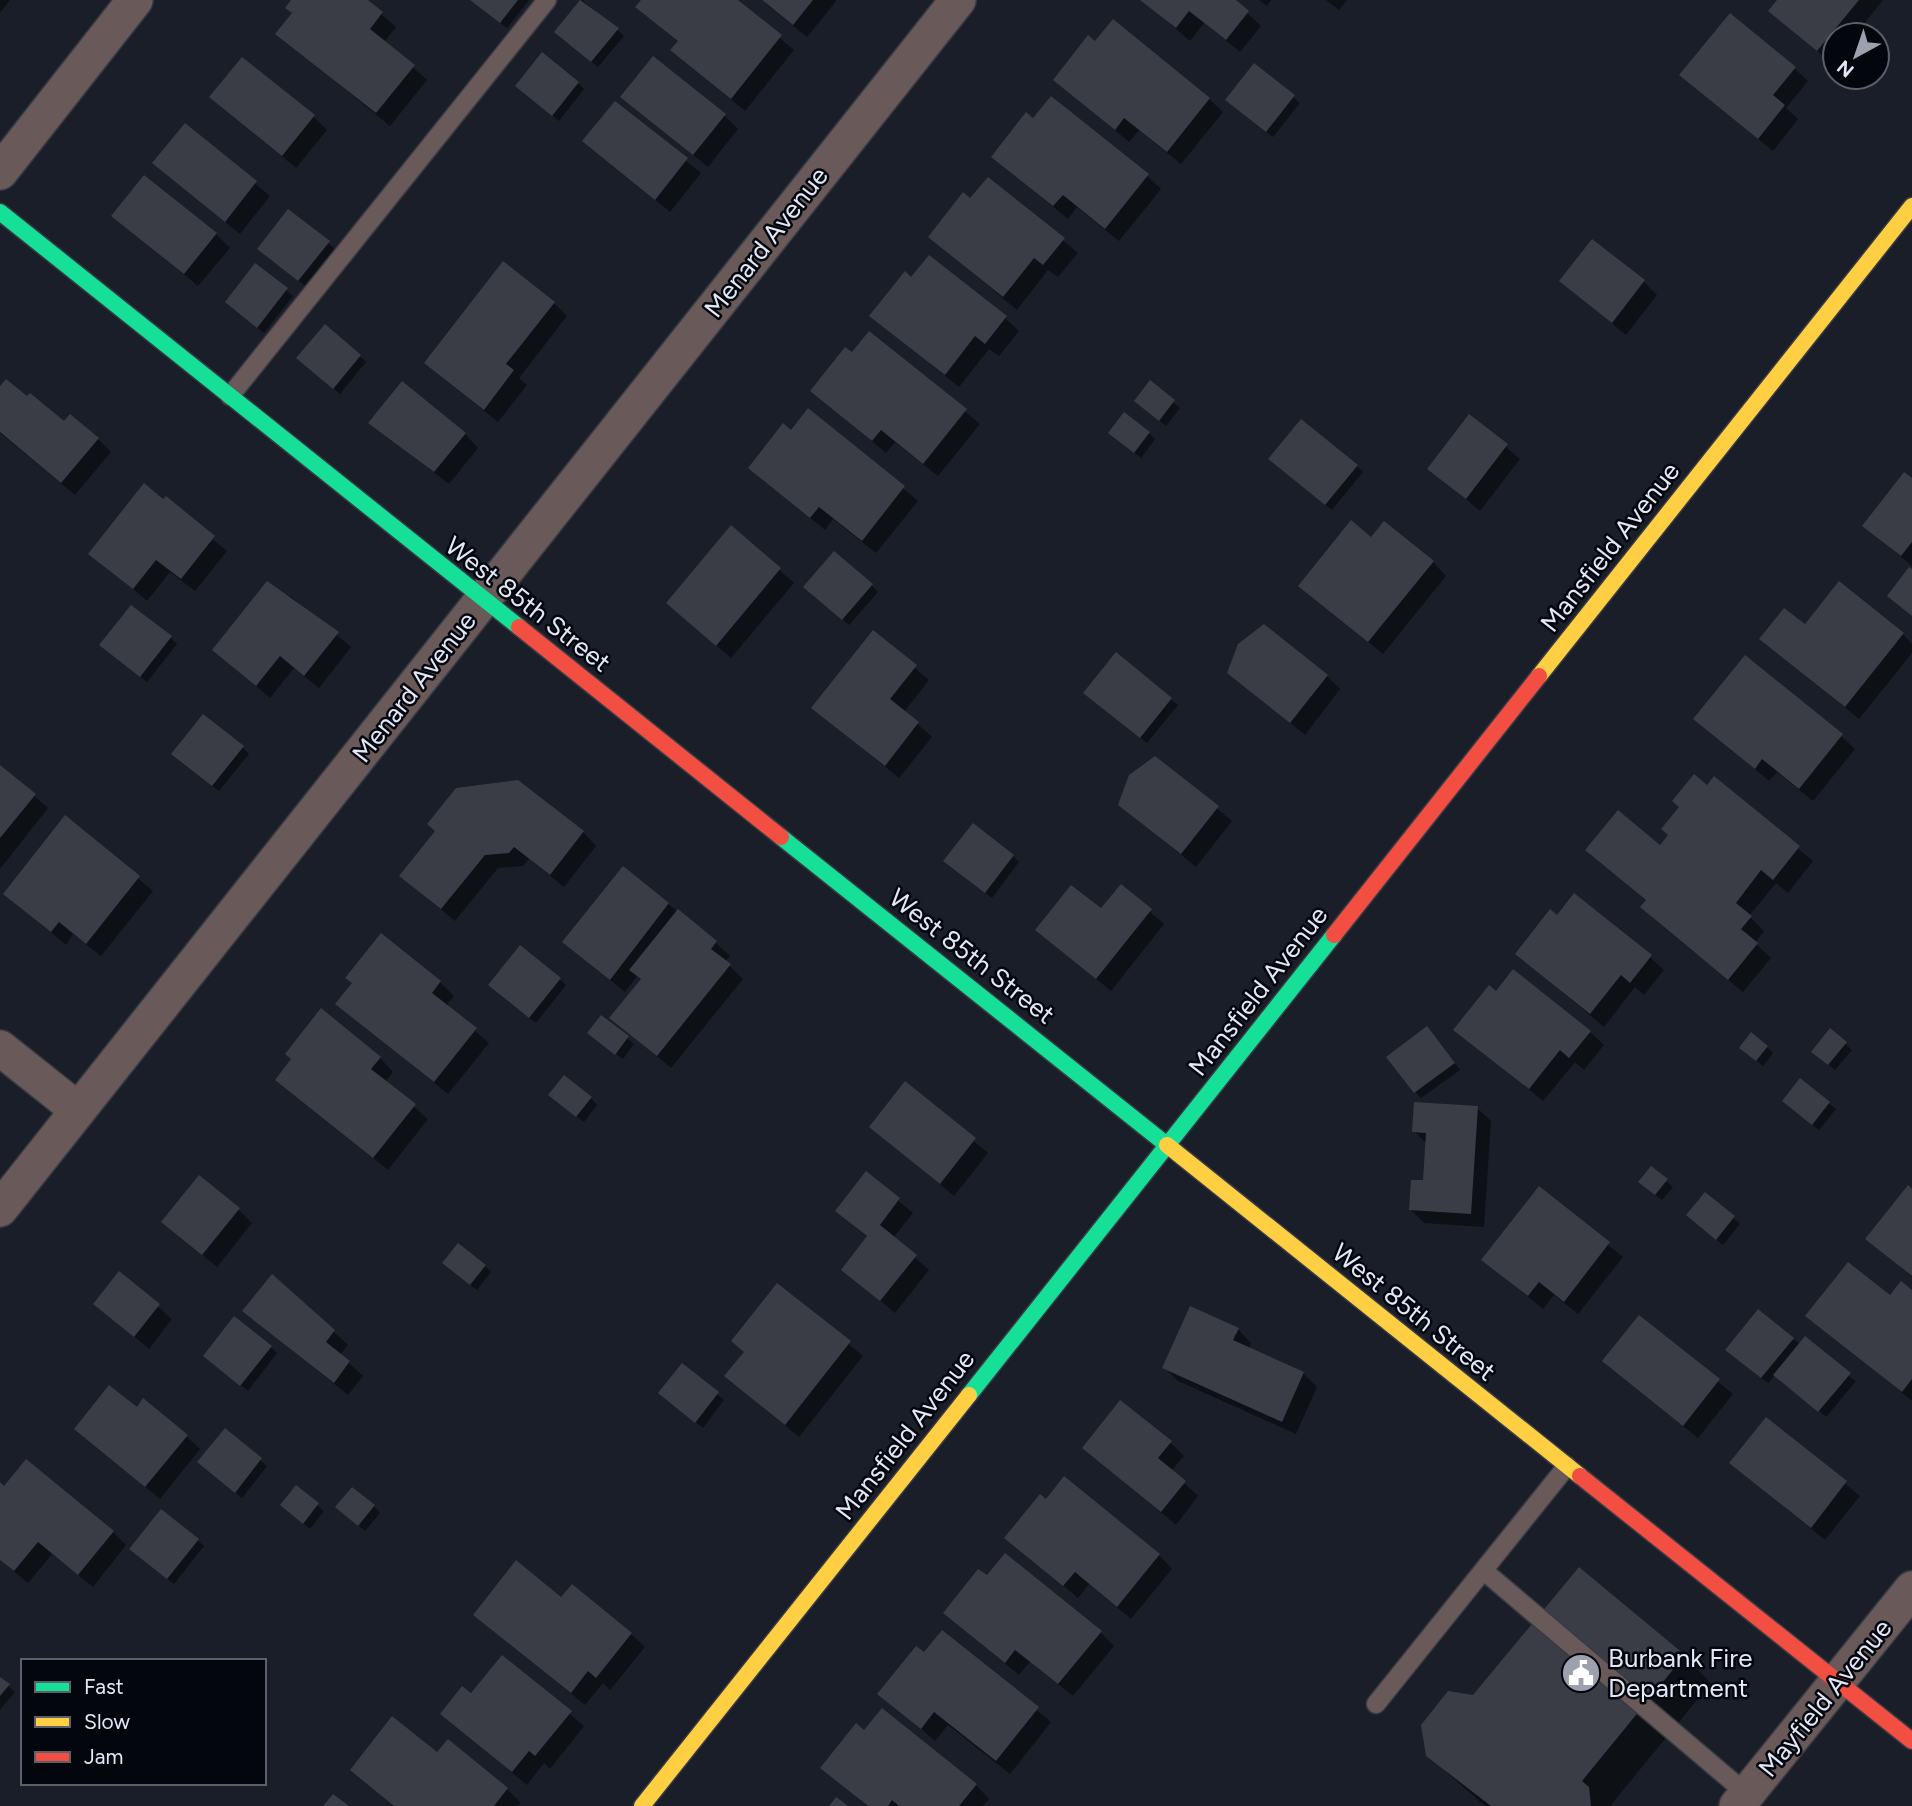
<svg xmlns="http://www.w3.org/2000/svg" width="1912" height="1806" font-family="Figtree,sans-serif">
	<rect width="100%" height="100%" fill="#1a1e29"/>
	<g fill="#0007">
		<path d="M0,0h10l-10,13z"/>
		<path d="M294,0h71l31,27 -12,15 43,38 -37,46 -112,-92 15,-20z"/>
		<path d="M471,0h58l-22,28z"/>
		<path d="M582,0l42,36 -26,31 -42,-35z"/>
		<path d="M643,0h92l59,50 -49,61 -72,-61 6,-8 -41,-36z"/>
		<path d="M761,0h76l-30,37z"/>
		<path d="M1143,0h90l28,26 -21,26 -36,-29 -14,18z"/>
		<path d="M1259,0h12l-4,6z"/>
		<path d="M1326,0h21l-8,10z"/>
		<path d="M1779,0h104l-28,35h-20v24l-4,4 -61,-52z"/>
		<path d="M1255,65l45,38 -27,34 -40,-31z"/>
		<path d="M1794,68l14,13 -22,27 12,11 -25,32 -78,-63z"/>
		<path d="M1055,80l154,19 14,13 -42,52 -42,-34 -10,12z"/>
		<path d="M578,83l6,6 -25,32 -36,-29z"/>
		<path d="M212,97l101,19 14,14 -31,38z"/>
		<path d="M622,97l103,19 13,13 -30,38z"/>
		<path d="M615,103l86,70 -31,39 -85,-71z"/>
		<path d="M1034,120l113,56 14,13 -42,52 -42,-34 -9,12 -75,-62z"/>
		<path d="M185,125l85,71 -30,38 -86,-71z"/>
		<path d="M988,179l90,74 -20,24 -10,-7 -31,40 -87,-73 41,-36z"/>
		<path d="M114,216l102,18 14,14 -32,38z"/>
		<path d="M328,243l7,6 -30,37 -39,-30z"/>
		<path d="M256,265l37,31 -29,37 -31,-25z"/>
		<path d="M912,279l93,39 14,13 -20,25 -10,-7 -30,38 -88,-72z"/>
		<path d="M1562,281l82,1 13,13 -31,40z"/>
		<path d="M554,303l13,13 -48,62 8,7 -29,37 -72,-59z"/>
		<path d="M325,326l41,36 -26,32 -35,-30z"/>
		<path d="M870,333l110,91 -42,52 -43,-34 -9,11 -74,-62 40,-36z"/>
		<path d="M1150,383l30,25 -14,18 -24,-19z"/>
		<path d="M0,389l98,50 13,13 -36,43 -75,-62z"/>
		<path d="M808,410l110,91 -42,52 -43,-34 -8,11 -75,-62 41,-36z"/>
		<path d="M1470,416l50,43 -40,52 -51,-43z"/>
		<path d="M370,423l95,11 13,14 -29,36z"/>
		<path d="M1149,433l6,6 -14,19 -24,-19z"/>
		<path d="M1277,466h80l6,6 -31,38z"/>
		<path d="M1912,480v86l-48,-40z"/>
		<path d="M164,501l63,50 -32,40 -25,-19 -23,29 -56,-48z"/>
		<path d="M731,527l63,56 -63,75 -49,-42z"/>
		<path d="M1371,540l62,22 13,14 -63,78 -82,-68z"/>
		<path d="M871,585l7,7 -29,33 -37,-32z"/>
		<path d="M290,596l61,51 -32,41 -25,-20 -24,30 -56,-48z"/>
		<path d="M1805,627l98,7 9,10v9l-53,66 -97,-80z"/>
		<path d="M873,633l56,47 -25,32 28,25 -33,41 -86,-70z"/>
		<path d="M171,638l6,6 -30,38 -39,-31z"/>
		<path d="M1116,655l62,50 -31,38 -55,-44z"/>
		<path d="M1229,673l98,3 13,13 -35,46z"/>
		<path d="M1696,719l145,17 14,13 -42,52 -36,-29 -8,9z"/>
		<path d="M243,748l6,6 -30,37 -39,-30z"/>
		<path d="M1155,758l77,63 -36,46 -76,-63z"/>
		<path d="M0,767l48,41 -48,61z"/>
		<path d="M1714,779l99,82 -25,32 -12,-10 -27,33 15,15 -9,12 16,15 -28,34 -87,-71 -14,-14 5,-6 -60,-51 73,-3z"/>
		<path d="M65,818l88,73 -52,65 -28,-22 -7,11 -61,-52z"/>
		<path d="M437,831l146,1 13,14 -32,41 -35,-28 -6,7 -25,2 -43,53 -54,-45z"/>
		<path d="M1013,856l6,6 -27,36 -40,-31z"/>
		<path d="M1121,887l43,37 -53,67 -73,-61 63,-19z"/>
		<path d="M668,904l48,39 14,13 -5,6 18,17 -72,89 -59,-50 30,-38 -5,-4 -12,16 -61,-50z"/>
		<path d="M1557,918l93,39 14,13 -20,25 -9,-8 -31,40 -87,-73z"/>
		<path d="M559,979l7,6 -30,38 -40,-31z"/>
		<path d="M440,982l14,14 -8,10 43,37 -41,51 -110,-90z"/>
		<path d="M1496,993l94,39 14,13 -20,25 -9,-8 -32,39 -87,-72z"/>
		<path d="M601,1018l33,26 -11,15 -27,-19z"/>
		<path d="M1830,1031l22,19 -17,20 -15,-12z"/>
		<path d="M1433,1035l27,35 -39,28 -6,-6z"/>
		<path d="M1767,1047l6,6 -10,13 -15,-12z"/>
		<path d="M380,1058l13,14 -8,10 43,37 -40,51 -111,-90z"/>
		<path d="M1800,1081l36,28 -17,21 -29,-23z"/>
		<path d="M905,1084l83,69 -34,43 -83,-69z"/>
		<path d="M591,1098l6,7 -13,17 -27,-21z"/>
		<path d="M1477,1108l14,13 -7,106 -60,-4 -13,-13 14,-28 2,-38 -13,-13z"/>
		<path d="M866,1174l47,39 -20,25 36,32 -34,43 -52,-44 25,-31 -31,-27z"/>
		<path d="M1666,1181l7,6 -11,13 -15,-12z"/>
		<path d="M1539,1189l84,68 -45,57 -24,-19 -11,14 -59,-49z"/>
		<path d="M1912,1191v86l-44,-38z"/>
		<path d="M1705,1194l35,30 -17,21 -29,-24z"/>
		<path d="M238,1209l14,14 -35,44 -53,-45z"/>
		<path d="M485,1266l6,6 -14,18 -26,-20z"/>
		<path d="M120,1274l52,45 -23,30 -53,-45z"/>
		<path d="M272,1276l76,69 -8,10 23,21 -15,19 -104,-84z"/>
		<path d="M777,1286l86,70 -64,81 -73,-61 19,-23z"/>
		<path d="M1912,1292v109l-104,-86z"/>
		<path d="M1639,1317l94,77 -35,44 -94,-77z"/>
		<path d="M1238,1329l13,14 -2,6 54,24 14,14 -21,47 -118,-53 -14,-14z"/>
		<path d="M1793,1339l63,42 -30,36 -50,-43 -8,9 -34,-27z"/>
		<path d="M271,1347l6,6 -29,38 -37,-29z"/>
		<path d="M682,1365l42,35 -21,28 -37,-29z"/>
		<path d="M137,1409l49,27 14,13 -40,50 -84,-70z"/>
		<path d="M1766,1419l94,77 -35,44 -94,-77z"/>
		<path d="M225,1430l42,36 -25,32 -36,-30z"/>
		<path d="M1170,1442l14,14 -13,15 27,25 -22,29 -92,-77z"/>
		<path d="M0,1485l113,47 13,13 -33,42 -41,-33 -24,29 -28,-23z"/>
		<path d="M297,1487l27,24 -14,18 -22,-17z"/>
		<path d="M374,1506l6,7 -15,18 -21,-18z"/>
		<path d="M1007,1538l152,17 13,14 -41,50 -42,-35 -11,14z"/>
		<path d="M197,1540l7,6 -30,38 -36,-29z"/>
		<path d="M1579,1569l105,87 27,27 -101,123h-125l-57,-50z"/>
		<path d="M561,1600l70,34 14,13 -35,43 -7,-7 -18,22 -110,-91z"/>
		<path d="M945,1613l155,19 14,14 -41,50 -43,-34 -11,13z"/>
		<path d="M942,1632l109,90 -41,52 -62,-49 -13,16 -55,-48 44,-39z"/>
		<path d="M502,1657l82,69 -34,43 -6,-6 -17,22 -85,-71 30,-18z"/>
		<path d="M0,1679l15,13 -15,18z"/>
		<path d="M864,1732l112,53 13,14 -6,7h-116l-44,-38z"/>
		<path d="M448,1741l59,48 14,14 -3,3h-124l-42,-36 85,-15z"/>
	</g>
	<g fill="#3a3d46">
		<path d="M291,0h77l15,12 -13,17 45,36 -39,48 -101,-79 17,-21 -7,-5z"/>
		<path d="M470,0h48l-18,23z"/>
		<path d="M580,0l39,28 -28,34 -37,-30z"/>
		<path d="M641,0h97l44,35 -51,64 -61,-49 8,-9 -43,-34z"/>
		<path d="M762,0h51l-20,25z"/>
		<path d="M1140,0h96l13,11 -23,29 -37,-29 -13,17z"/>
		<path d="M1777,0h82l-42,51 -49,-40z"/>
		<path d="M1730,13l66,54 -23,28 12,10 -27,34 -79,-64z"/>
		<path d="M1113,19l97,79 -43,54 -43,-34 -9,12 -62,-50 35,-45 7,6z"/>
		<path d="M542,52l37,30 -27,34 -37,-30z"/>
		<path d="M653,56l73,58 -33,41 -73,-58z"/>
		<path d="M242,57l73,58 -33,41 -73,-59z"/>
		<path d="M1254,63l41,32 -29,37 -41,-32z"/>
		<path d="M1051,96l98,78 -44,55 -42,-34 -10,11 -62,-49 35,-45 7,6z"/>
		<path d="M615,101l73,57 -33,42 -73,-59z"/>
		<path d="M185,123l72,58 -32,41 -73,-59z"/>
		<path d="M144,175l73,58 -33,41 -73,-58z"/>
		<path d="M988,177l77,61 -22,27 -9,-7 -31,39 -75,-60 35,-45 7,6z"/>
		<path d="M288,209l42,32 -32,40 -41,-32z"/>
		<path d="M1592,239l53,41 -33,43 -53,-42z"/>
		<path d="M929,255l78,61 -22,28 -10,-8 -30,39 -76,-59 36,-45 6,6z"/>
		<path d="M503,261l52,41 -49,62 8,6 -30,40 -60,-47z"/>
		<path d="M255,263l33,25 -31,40 -32,-26z"/>
		<path d="M325,324l36,31 -28,34 -37,-31z"/>
		<path d="M869,331l98,78 -44,55 -42,-34 -9,11 -62,-50 35,-44 7,5z"/>
		<path d="M6,379l21,17 3,-3 34,28 6,-7 29,24 -38,45 -61,-51v-46z"/>
		<path d="M1150,380l25,20 -16,21 -25,-20z"/>
		<path d="M402,381l64,52 -32,39 -66,-49z"/>
		<path d="M808,408l97,78 -43,55 -43,-34 -9,11 -62,-50 35,-45 8,7z"/>
		<path d="M1124,412l26,20 -16,21 -26,-20z"/>
		<path d="M1469,414l39,30 -42,55 -39,-30z"/>
		<path d="M1301,419l57,46 -33,40 -57,-46z"/>
		<path d="M1904,472l8,6v64l-11,14 -39,-30z"/>
		<path d="M144,483l19,16 3,-3 49,40 -34,43 -25,-19 -23,29 -45,-35z"/>
		<path d="M1351,520l20,17 13,-16 50,40 -66,81 -70,-56z"/>
		<path d="M731,525l50,43 -65,78 -50,-43z"/>
		<path d="M834,551l39,33 -31,36 -39,-33z"/>
		<path d="M1909,567l3,2v47l-25,-20z"/>
		<path d="M267,581l72,51 -35,44 -24,-20 -24,30 -44,-36z"/>
		<path d="M1839,581l65,52 -59,74 -86,-68 25,-31 21,16z"/>
		<path d="M131,605l41,31 -32,41 -41,-32z"/>
		<path d="M1264,624l64,51 -38,48 -63,-50 11,-29z"/>
		<path d="M873,630l44,35 -27,34 29,23 -34,44 -74,-58z"/>
		<path d="M1116,652l56,46 -32,40 -57,-45z"/>
		<path d="M1745,655l98,79 -44,55 -37,-30 -7,10 -62,-50z"/>
		<path d="M203,714l41,32 -32,40 -41,-32z"/>
		<path d="M1155,756l64,50 -38,48 -63,-49 11,-30z"/>
		<path d="M0,765l36,29 -36,44z"/>
		<path d="M1694,774l13,11 7,-9 86,70 -27,34 -12,-10 -25,33 16,13 -11,13 17,14 -30,37 -88,-73 6,-7 -61,-50 33,-40 42,35 8,-10 -7,-6 18,-22 -7,-6z"/>
		<path d="M518,780l66,51 -34,44 -36,-28 -5,6 -24,2 -44,54 -42,-33 36,-45 -8,-7 29,-36z"/>
		<path d="M65,815l75,61 -54,68 -27,-22 -8,10 -48,-38z"/>
		<path d="M973,823l41,32 -29,38 -42,-32z"/>
		<path d="M623,866l46,37 -59,77 -48,-38z"/>
		<path d="M1121,884l31,25 -56,70 -61,-49 36,-45 30,23z"/>
		<path d="M1574,893l78,62 -22,28 -9,-8 -31,39 -75,-60 35,-45 7,6z"/>
		<path d="M678,909l39,32 -6,8 20,15 -74,92 -48,-38 32,-39 -12,-9z"/>
		<path d="M381,933l60,48 -9,12 45,35 -43,54 -99,-78 17,-21 -7,-5z"/>
		<path d="M520,945l41,33 -32,40 -41,-33z"/>
		<path d="M1513,969l78,62 -22,27 -9,-8 -31,39 -76,-59 36,-45 7,6z"/>
		<path d="M321,1008l60,49 -10,12 45,35 -43,54 -98,-78 16,-21 -6,-5z"/>
		<path d="M601,1015l28,21 -14,19 -28,-22z"/>
		<path d="M1427,1026l28,37 -41,30 -28,-36z"/>
		<path d="M1830,1028l17,14 -19,23 -17,-13z"/>
		<path d="M1751,1032l17,14 -12,15 -17,-13z"/>
		<path d="M564,1075l28,22 -16,20 -28,-22z"/>
		<path d="M1800,1078l30,24 -18,23 -30,-24z"/>
		<path d="M905,1081l71,57 -36,46 -71,-57z"/>
		<path d="M1414,1102l64,4 -7,108 -62,-4 2,-30h12l3,-47 -14,-1z"/>
		<path d="M1651,1166l17,13 -13,16 -17,-13z"/>
		<path d="M866,1171l34,27 -20,27 37,30 -37,46 -39,-31 26,-34 -32,-25z"/>
		<path d="M199,1175l41,33 -38,47 -41,-33z"/>
		<path d="M1908,1185l4,4v87l-47,-37z"/>
		<path d="M1539,1186l71,56 -46,60 -25,-20 -11,14 -47,-36z"/>
		<path d="M1705,1192l30,24 -19,24 -30,-25z"/>
		<path d="M458,1243l28,22 -16,20 -28,-22z"/>
		<path d="M1848,1262l42,33 11,-14 11,9v89l-10,13 -97,-76z"/>
		<path d="M119,1271l41,33 -26,33 -41,-33z"/>
		<path d="M272,1274l63,56 -9,12 24,19 -16,22 -92,-72z"/>
		<path d="M777,1283l74,58 -66,84 -61,-49 20,-24 -13,-11z"/>
		<path d="M1190,1306l49,22 -6,12 71,32 -22,50 -120,-54z"/>
		<path d="M1758,1309l36,29 -33,40 -36,-28z"/>
		<path d="M1639,1315l81,64 -37,47 -81,-65z"/>
		<path d="M234,1316l38,30 -32,40 -37,-30z"/>
		<path d="M1805,1336l46,37 -33,39 -45,-37z"/>
		<path d="M682,1363l37,29 -24,31 -37,-30z"/>
		<path d="M109,1385l28,22 6,-9 45,37 -43,52 -71,-58z"/>
		<path d="M1120,1400l52,41 -14,17 28,23 -25,31 -79,-64z"/>
		<path d="M1766,1417l81,64 -36,47 -82,-65z"/>
		<path d="M225,1428l37,30 -27,35 -38,-31z"/>
		<path d="M26,1459l88,72 -36,44 -40,-33 -24,29 -14,-11v-78l4,4z"/>
		<path d="M1064,1476l96,78 -43,53 -42,-35 -12,14 -59,-48 36,-44 6,5z"/>
		<path d="M296,1485l23,18 -16,21 -23,-19z"/>
		<path d="M352,1487l23,18 -17,21 -23,-19z"/>
		<path d="M161,1509l38,30 -32,40 -38,-30z"/>
		<path d="M1005,1553l97,78 -44,53 -43,-34 -10,13 -62,-50 35,-44 9,6z"/>
		<path d="M516,1560l45,37 11,-13 60,49 -36,45 -8,-7 -17,22 -98,-78z"/>
		<path d="M1579,1567l106,88 -103,126 7,6 2,19h-100l-65,-50 -5,-31 27,-34 25,4z"/>
		<path d="M942,1630l97,77 -43,54 -62,-49 -13,17 -44,-35 39,-48 8,6z"/>
		<path d="M502,1655l70,56 -37,45 -6,-5 -17,21 -72,-58 22,-28 9,7z"/>
		<path d="M0,1677l10,7 -10,12z"/>
		<path d="M882,1708l95,76 -18,22h-60l-7,-6 -4,6h-20l-48,-38 36,-45 8,7z"/>
		<path d="M392,1716l45,36 11,-13 60,49 -14,18h-100l-44,-36z"/>
		<path d="M333,1794l16,12h-26z"/>
		<path d="M836,1797l12,9h-19z"/>
	</g>
	<g fill="none" stroke-linecap="round" stroke-linejoin="round">
		<g stroke="#383b44" stroke-width="21">
			<g id="lane">
				<path d="M230,396l317,-396"/>
				<path d="M1484,1571l263,223"/>
				<path d="M1376,1704l191,-238"/>
			</g>
		</g>
		<g stroke="#383b44" stroke-width="38">
			<g id="street">
				<path d="M0,172l135,-172"/>
				<path d="M0,1048l78,62"/>
				<path d="M0,1209l958,-1209"/>
				<path d="M1737,1806l175,-217"/>
			</g>
		</g>
		<g stroke="#383b44" stroke-width="19">
			<g id="fast">
				<path d="M0,212l519,415"/>
				<path d="M781,837l386,308"/>
				<path d="M969,1395l365,-460"/>
			</g>
		</g>
		<g stroke="#383b44" stroke-width="19">
			<g id="slow">
				<path d="M1539,676l373,-470"/>
				<path d="M1167,1145l413,331"/>
				<path d="M642,1806l327,-411"/>
			</g>
		</g>
		<g stroke="#383b44" stroke-width="19">
			<g id="jam">
				<path d="M519,627l262,210"/>
				<path d="M1334,935l205,-259"/>
				<path d="M1580,1476l332,265"/>
			</g>
		</g>
		<use href="#lane" stroke="#695a59" stroke-width="18"/>
		<use href="#street" stroke="#695a59" stroke-width="35"/>
		<use href="#fast" stroke="#16e098" stroke-width="16"/>
		<use href="#slow" stroke="#ffcf43" stroke-width="16"/>
		<use href="#jam" stroke="#f24e42" stroke-width="16"/>
	</g>
	<defs>
		<g id="civic-disc" transform="scale(2.0125)"><circle r="9.5" fill="#9da1af" stroke="#04060e"/><path d="M-.6-6.5H3V-4.5H.6V-3L4-1V1h2V6H-6V1h2V-1L-.6-3ZM-1.2 2.5V6h2.4V2.5Z" fill="#fff"/></g>
	</defs>
	<g fill-rule="evenodd">
		<use href="#civic-disc" x="1581" y="1673"/>
	</g>
	<g text-anchor="middle" stroke-width="5" stroke-linejoin="round" paint-order="stroke">
		<g font-size="26" fill="#e3e8f7" stroke="#04060e">
			<text transform="translate(766 242) rotate(-52)" y="9">Menard Avenue</text>
			<text transform="translate(1610 547) rotate(-52)" y="9">Mansfield Avenue</text>
			<text transform="translate(528 604) rotate(38)" y="9">West 85th Street</text>
			<text transform="translate(414 687) rotate(-52)" y="9">Menard Avenue</text>
			<text transform="translate(972 956) rotate(38)" y="9">West 85th Street</text>
			<text transform="translate(1258 991) rotate(-52)" y="9">Mansfield Avenue</text>
			<text transform="translate(1414 1312) rotate(39)" y="9">West 85th Street</text>
			<text transform="translate(905 1435) rotate(-52)" y="9">Mansfield Avenue</text>
			<text transform="translate(1825 1698) rotate(-51)" y="9">Mayfield Avenue</text>
		</g>
		<g font-size="26" fill="#e3e8f7" stroke="#04060e" text-anchor="start">
			<text x="1608" y="1667">Burbank Fire<tspan x="1608" dy="30">Department</tspan></text>
		</g>
	</g>
	<rect x="21" y="1659" width="245" height="126" fill="#04060e" stroke="#5d606b" stroke-width="2"/>
	<rect x="35" y="1682" width="35" height="10" fill="#16e098" stroke="#5d606b" stroke-width="2"/>
	<text x="84" y="1694" font-size="21" fill="#e3e8f7">Fast</text>
	<rect x="35" y="1717" width="35" height="10" fill="#ffcf43" stroke="#5d606b" stroke-width="2"/>
	<text x="84" y="1729" font-size="21" fill="#e3e8f7">Slow</text>
	<rect x="35" y="1752" width="35" height="10" fill="#f24e42" stroke="#5d606b" stroke-width="2"/>
	<text x="84" y="1764" font-size="21" fill="#e3e8f7">Jam</text>
	<g transform="translate(1856 56) rotate(220)"><circle r="33" fill="#04060e" stroke="#5d606b" stroke-width="2"/>
	<path d="M0-5L12 26L0 18L-12 26Z" fill="#9da1af"/>
	<text y="-10" font-size="19" font-weight="bold" text-anchor="middle" fill="#e3e8f7">N</text>
	</g>
</svg>
